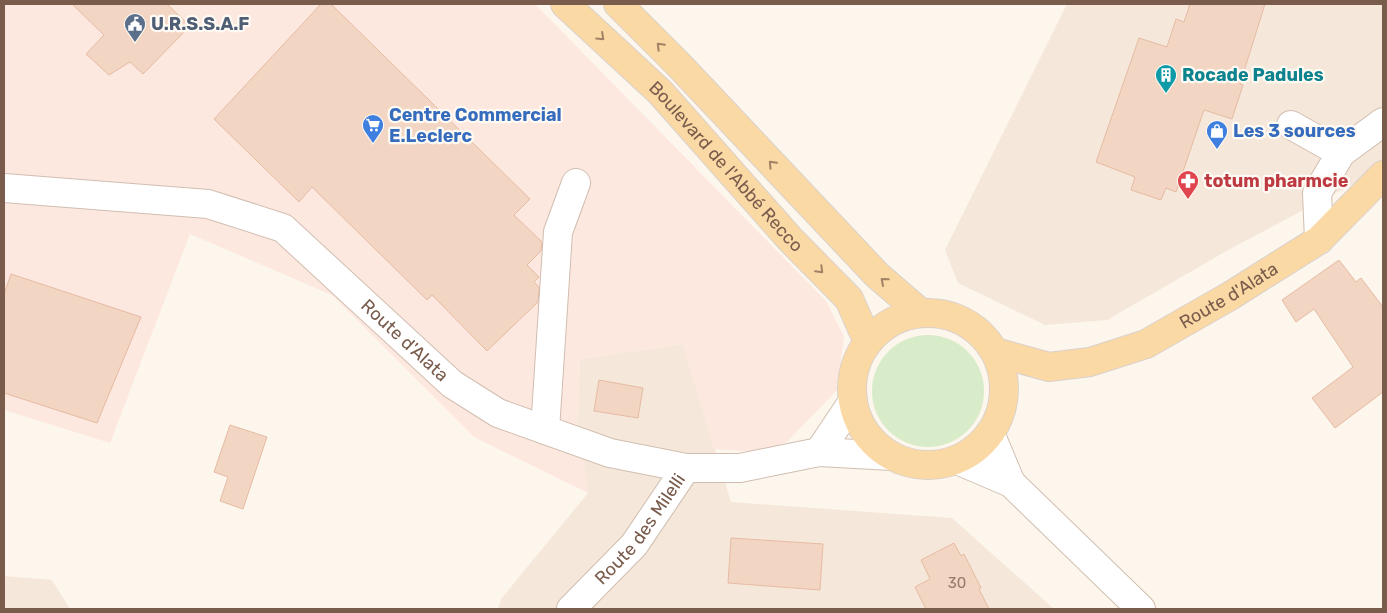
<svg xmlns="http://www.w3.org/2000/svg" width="1387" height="613" font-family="Rubik,sans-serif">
	<rect width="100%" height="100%" fill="#fdf6ec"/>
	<g fill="#f5e8da">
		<path d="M1067,4h316v183l-11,-13 -142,75 -123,71 -62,5 -87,-42 -13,-33z"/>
		<path d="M683,344l48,158 221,16 102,91h-556l3,-10 87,-106 -11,-73 3,-61z"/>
		<path d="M4,576l48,4 18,29h-66z"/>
	</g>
	<path fill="#fde8e0" d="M4,4h531l291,297 18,36 -7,53 -50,52 -30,10 -43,-3 -31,-105 -103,15 -3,61 11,73 -114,-56 -142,-142 -142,-61 -80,209 -106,-33z"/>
	<circle fill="#d8ecc9" cx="928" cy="391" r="56"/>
	<g fill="#f3d5c3" stroke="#e6bba3">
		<path d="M72,4h95l23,22 -47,48 -13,-12 -21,13 -23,-21 18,-19z"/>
		<path d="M321,4h10l199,195 -16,16 28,27 -1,9 -14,14 12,12 -5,5 5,5 -1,15 -51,49 -55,-56 -5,5 -115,-113 -13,15 -85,-83z"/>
		<path d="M1190,4h75l-25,80 3,1 -11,34 -28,-9 -28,82 -10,-4 -5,12 -30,-10 4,-13 -39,-15 43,-124 28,9 9,-28 8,3z"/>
		<path d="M1339,260l17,22 5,-4 22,29v85l-48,36 -23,-30 41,-31 -39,-58 -18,13 -14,-22z"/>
		<path d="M11,274l130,43 -44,106 -93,-30v-99z"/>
		<path d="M599,380l44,8 -5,30 -44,-7z"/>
		<path d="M230,425l37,12 -24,72 -23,-8 8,-24 -14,-5z"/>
		<path d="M731,538l92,6 -3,46 -92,-7z"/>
		<path d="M954,543l7,13 3,-2 17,34 -2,1 10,20h-63l-11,-22 15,-8 -9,-19z"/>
	</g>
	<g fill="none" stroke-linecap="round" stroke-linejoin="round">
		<g stroke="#d1beb0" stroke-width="30">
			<g id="minor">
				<path d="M1291,125l50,28"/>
				<path id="s1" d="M4,188l204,16 75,24 169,156 46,29 112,40 76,15h54l79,-16 73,4"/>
				<path d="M1319,240l-2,-47 24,-40 42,-31"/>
				<path d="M545,430l13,-198 18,-49"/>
				<path d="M990,433l21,50"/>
				<path d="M819,452l34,-51"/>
				<path d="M957,460l54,23 130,126"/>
				<path id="s2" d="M571,609l63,-64 52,-77"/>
			</g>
		</g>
		<g stroke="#dad1cd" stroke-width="30">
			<g id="major">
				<path id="s3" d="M565,4l95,88 130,147 59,60 19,43"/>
				<path d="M618,4l60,60 199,211 44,38"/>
				<circle cx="928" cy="389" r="76"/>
				<path id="s4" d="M995,352l54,15 41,-5 56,-18 84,-48 89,-56 64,-65"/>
			</g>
		</g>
		<use href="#minor" stroke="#fff" stroke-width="28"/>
		<use href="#major" stroke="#fbd9a5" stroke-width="28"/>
	</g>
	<defs><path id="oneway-chevron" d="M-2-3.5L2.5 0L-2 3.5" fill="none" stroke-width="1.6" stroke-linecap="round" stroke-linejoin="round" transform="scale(1.25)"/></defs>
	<g stroke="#a18267">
		<use href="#oneway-chevron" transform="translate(601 37) rotate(43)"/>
		<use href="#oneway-chevron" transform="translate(660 46) rotate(-135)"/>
		<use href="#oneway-chevron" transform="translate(772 164) rotate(-133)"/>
		<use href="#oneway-chevron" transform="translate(820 270) rotate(45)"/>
		<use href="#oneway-chevron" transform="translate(884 281) rotate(-139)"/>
	</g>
	<defs>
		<g id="civic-pin" transform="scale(1.125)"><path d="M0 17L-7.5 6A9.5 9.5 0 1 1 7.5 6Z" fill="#5c6f8a" stroke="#fffaf3"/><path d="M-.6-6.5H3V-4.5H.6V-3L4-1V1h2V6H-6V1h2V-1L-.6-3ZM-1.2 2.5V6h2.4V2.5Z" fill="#fff"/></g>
		<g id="building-pin" transform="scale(1.125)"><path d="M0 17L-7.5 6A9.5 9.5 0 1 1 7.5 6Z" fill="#0f9aa8" stroke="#fffaf3"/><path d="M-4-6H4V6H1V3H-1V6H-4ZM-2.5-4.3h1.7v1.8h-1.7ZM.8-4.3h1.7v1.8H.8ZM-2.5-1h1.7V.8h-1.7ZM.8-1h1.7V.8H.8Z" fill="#fff"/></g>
		<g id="supermarket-pin" transform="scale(1.125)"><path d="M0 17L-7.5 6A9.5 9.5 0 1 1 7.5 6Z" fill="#3f7fe0" stroke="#fffaf3"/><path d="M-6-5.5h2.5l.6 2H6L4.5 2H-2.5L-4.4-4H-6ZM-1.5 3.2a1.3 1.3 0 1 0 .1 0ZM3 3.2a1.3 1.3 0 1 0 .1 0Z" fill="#fff"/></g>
		<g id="shop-pin" transform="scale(1.125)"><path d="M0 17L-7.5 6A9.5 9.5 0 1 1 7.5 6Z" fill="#3f7fe0" stroke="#fffaf3"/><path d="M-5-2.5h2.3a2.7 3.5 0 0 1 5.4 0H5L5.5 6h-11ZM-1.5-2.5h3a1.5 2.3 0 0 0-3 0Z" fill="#fff"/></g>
		<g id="pharmacy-pin" transform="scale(1.125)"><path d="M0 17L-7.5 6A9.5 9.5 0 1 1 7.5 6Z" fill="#e0444e" stroke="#fffaf3"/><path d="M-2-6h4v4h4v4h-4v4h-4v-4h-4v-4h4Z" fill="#fff"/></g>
	</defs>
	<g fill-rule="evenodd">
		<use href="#civic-pin" x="135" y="24"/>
		<use href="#building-pin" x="1166" y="75"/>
		<use href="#supermarket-pin" x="373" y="125"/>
		<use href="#shop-pin" x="1217" y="131"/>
		<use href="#pharmacy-pin" x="1188" y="181"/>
	</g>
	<g text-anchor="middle" stroke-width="4.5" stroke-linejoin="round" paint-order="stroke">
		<g font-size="15" fill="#987a6a">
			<text x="957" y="588">30</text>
		</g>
		<g font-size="18" font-weight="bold" fill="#4e5e75" stroke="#fffaf3" text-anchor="start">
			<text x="151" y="30">U.R.S.S.A.F</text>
		</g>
		<g font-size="18" font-weight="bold" fill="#0d838f" stroke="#fffaf3" text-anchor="start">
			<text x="1182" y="81">Rocade Padules</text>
		</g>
		<g font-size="18" font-weight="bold" fill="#366cbe" stroke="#fffaf3" text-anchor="start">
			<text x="389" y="121">Centre Commercial<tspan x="389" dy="21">E.Leclerc</tspan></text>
			<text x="1233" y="137">Les 3 sources</text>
		</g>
		<g font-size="18" fill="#7a5c4d" stroke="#fffaf3">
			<text dy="6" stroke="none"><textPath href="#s3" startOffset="229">Boulevard de l'Abbé Recco</textPath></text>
			<text dy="6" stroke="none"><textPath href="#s4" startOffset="252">Route d'Alata</textPath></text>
			<text dy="6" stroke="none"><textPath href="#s1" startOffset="449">Route d'Alata</textPath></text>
			<text dy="6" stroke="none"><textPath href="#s2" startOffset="106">Route des Milelli</textPath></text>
		</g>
		<g font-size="18" font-weight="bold" fill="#be3a42" stroke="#fffaf3" text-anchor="start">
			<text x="1204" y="187">totum pharmcie</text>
		</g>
	</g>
	<rect width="1387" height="613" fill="none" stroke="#7a5c4d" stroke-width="10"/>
</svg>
